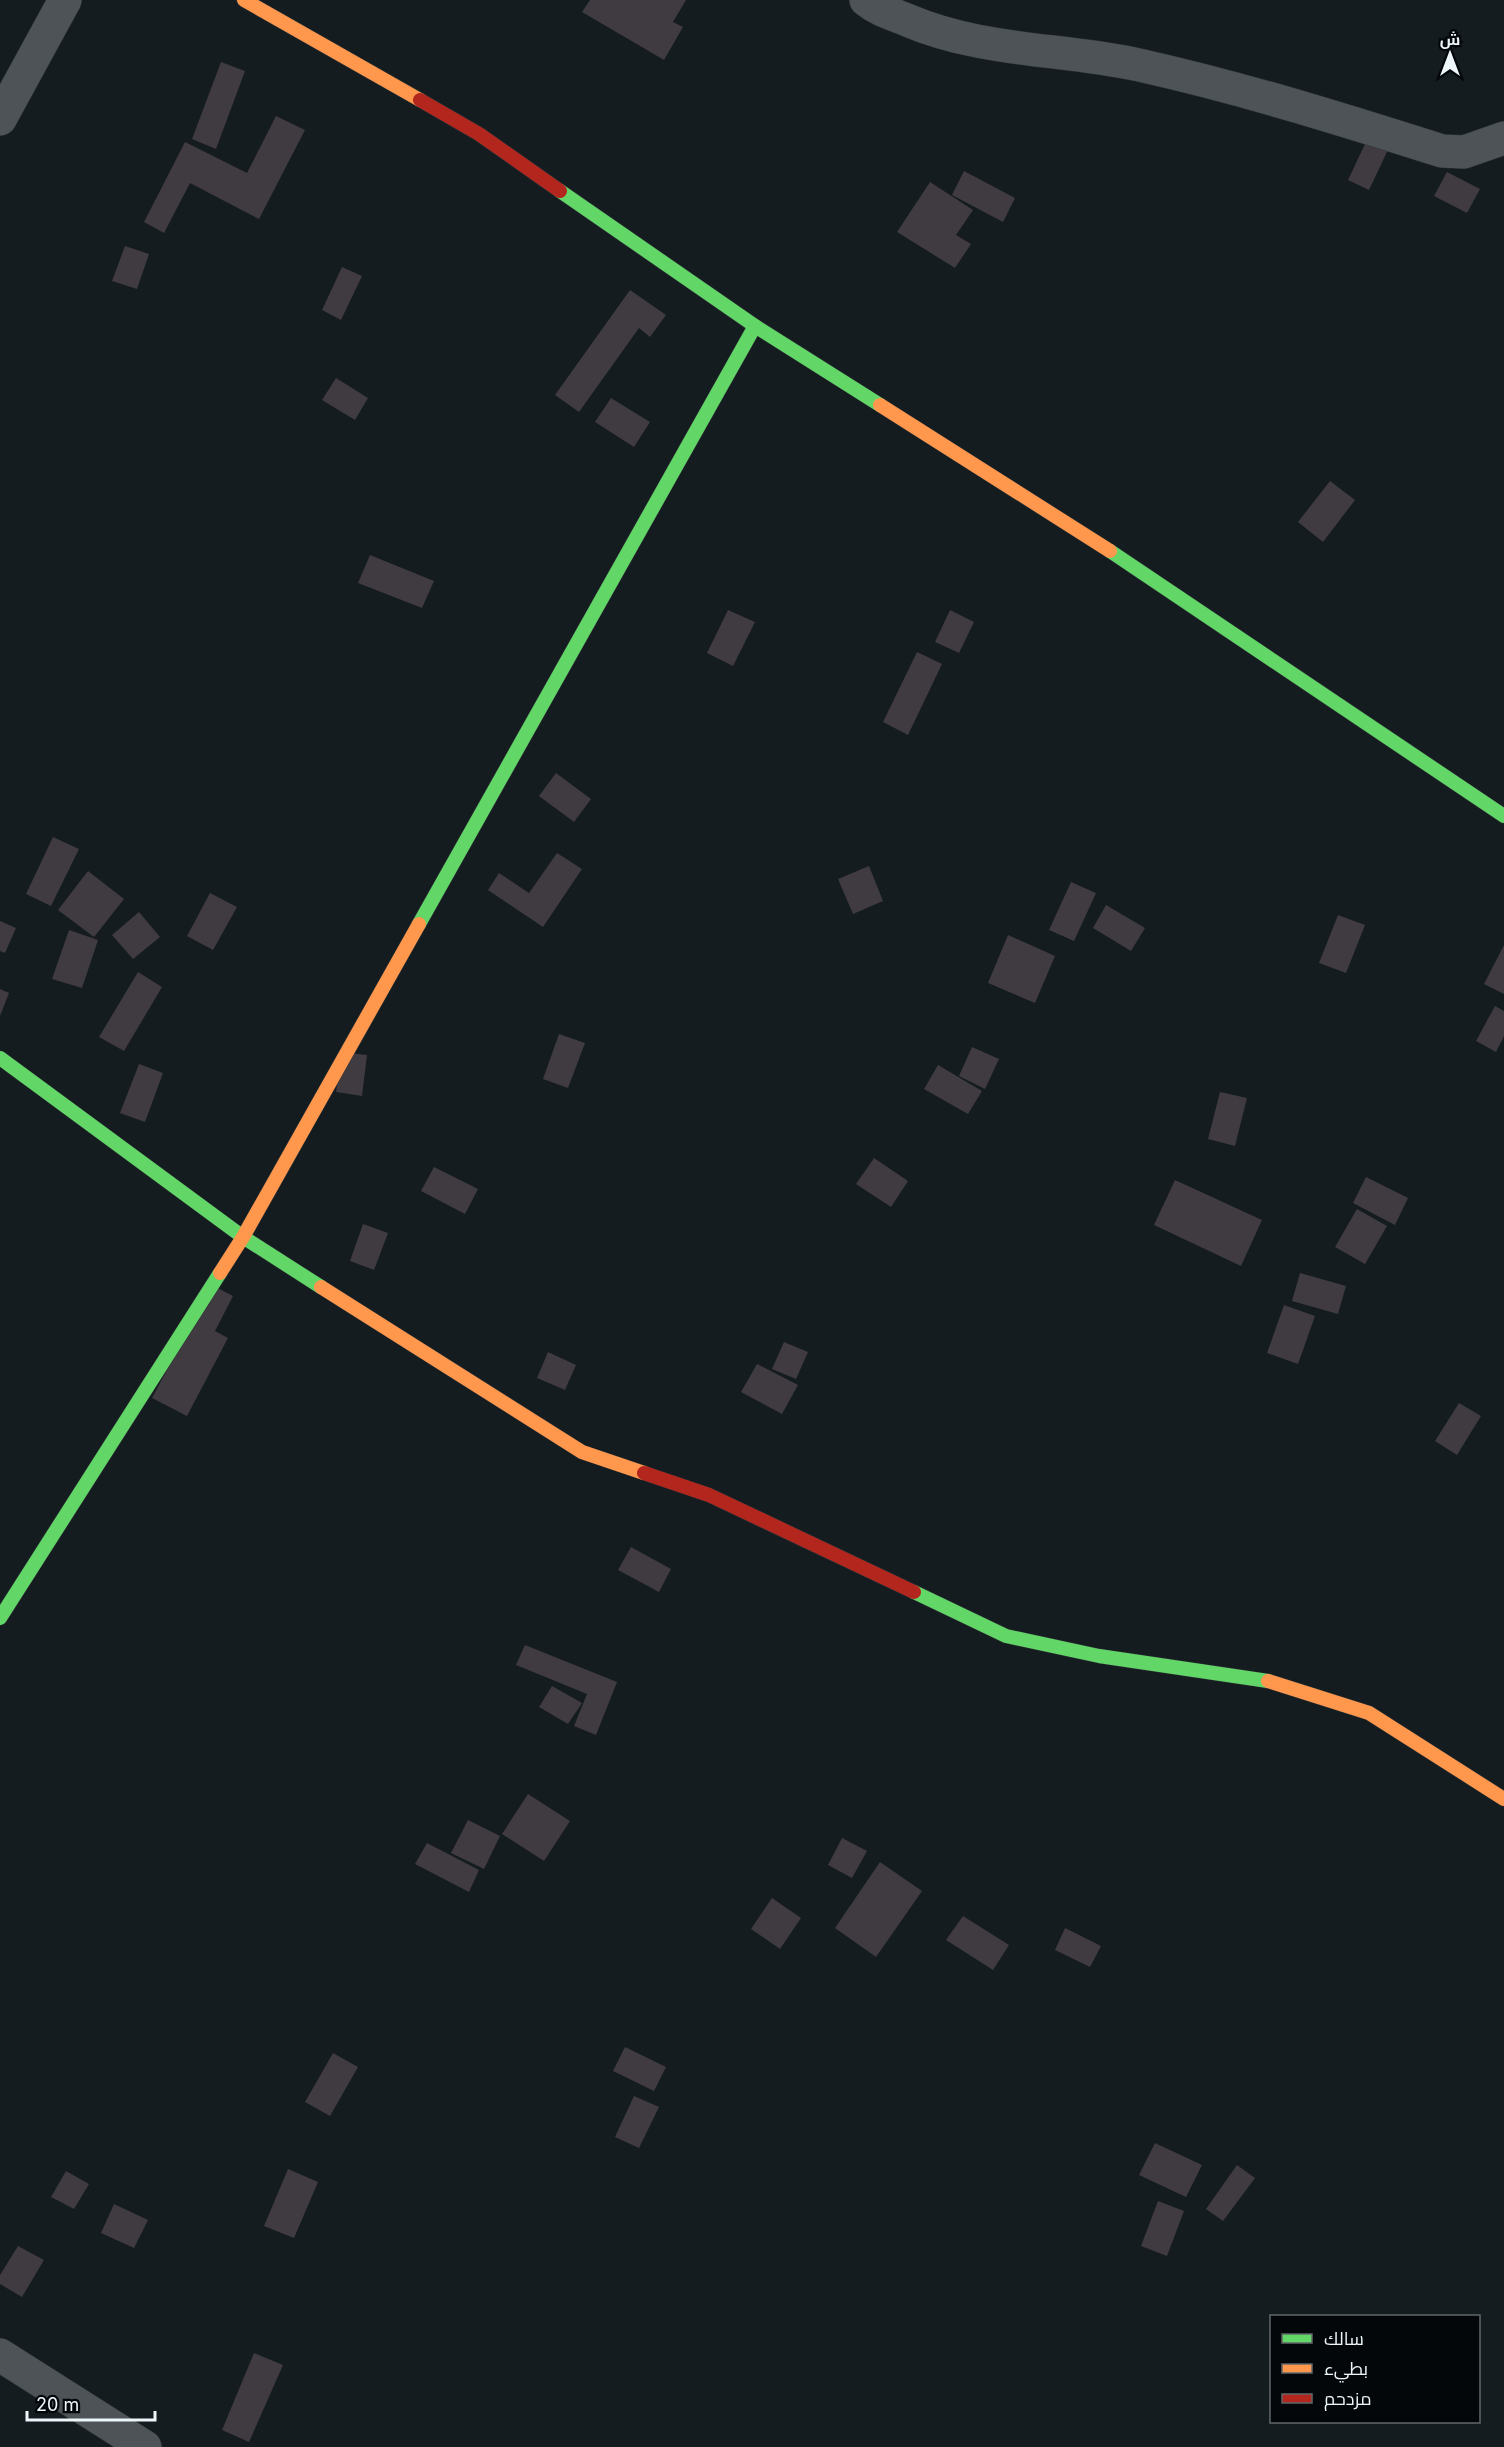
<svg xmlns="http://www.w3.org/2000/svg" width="1504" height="2447" font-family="Inter,Cairo,sans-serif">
	<rect width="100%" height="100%" fill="#141c20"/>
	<g fill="#403a41">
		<path d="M590,0h96l-13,22 10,5 -19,33 -82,-48z"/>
		<path d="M221,62l24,9 -29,78 -24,-10z"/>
		<path d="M276,116l29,14 -46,89 -69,-36 -26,50 -20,-11 41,-80 62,31z"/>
		<path d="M1373,127l21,10 -25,53 -21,-10z"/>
		<path d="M964,171l51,27 -12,24 -51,-27z"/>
		<path d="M1447,172l33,17 -13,24 -33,-17z"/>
		<path d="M930,182l43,28 -17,25 15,9 -16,24 -58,-36z"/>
		<path d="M125,246l24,8 -12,35 -25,-8z"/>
		<path d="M342,267l20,9 -21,44 -19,-10z"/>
		<path d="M630,290l36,25 -16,22 -11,-9 -60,84 -24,-17z"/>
		<path d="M336,378l32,20 -13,22 -33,-20z"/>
		<path d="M611,398l39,24 -16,25 -39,-25z"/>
		<path d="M1330,481l25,19 -32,42 -25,-20z"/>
		<path d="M370,555l64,26 -12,27 -64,-25z"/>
		<path d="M728,610l27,12 -22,44 -26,-13z"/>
		<path d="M950,610l24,12 -15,31 -24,-11z"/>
		<path d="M917,652l25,12 -34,71 -25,-13z"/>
		<path d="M556,773l35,26 -17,23 -35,-26z"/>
		<path d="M53,837l26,12 -28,57 -25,-12z"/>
		<path d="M557,853l25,16 -39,58 -55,-37 11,-17 30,20z"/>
		<path d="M869,866l14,35 -30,13 -15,-35z"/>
		<path d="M88,871l36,28 -30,38 -36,-27z"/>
		<path d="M1071,882l25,11 -22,48 -25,-11z"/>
		<path d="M210,893l27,14 -24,43 -26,-14z"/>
		<path d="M1106,905l39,23 -14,23 -38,-23z"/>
		<path d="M139,912l21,25 -27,22 -21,-24z"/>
		<path d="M1338,915l27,10 -19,48 -27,-10z"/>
		<path d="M0,921l16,7 -11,25 -5,-2z"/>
		<path d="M69,930l29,10 -16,48 -30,-9z"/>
		<path d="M1008,935l47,21 -20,47 -47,-20z"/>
		<path d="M1504,945v49l-20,-10z"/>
		<path d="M138,972l24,15 -38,64 -25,-14z"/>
		<path d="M0,989l9,4 -9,23z"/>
		<path d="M1495,1006l9,5v25l-8,16 -20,-11z"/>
		<path d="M559,1034l26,9 -17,45 -25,-9z"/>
		<path d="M972,1047l27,12 -14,30 -26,-13z"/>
		<path d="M342,1052l25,3 -5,41 -26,-4z"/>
		<path d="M139,1064l24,9 -18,49 -25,-9z"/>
		<path d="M938,1065l44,26 -14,23 -44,-25z"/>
		<path d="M1220,1092l27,6 -12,48 -27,-7z"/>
		<path d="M874,1158l34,23 -17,26 -35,-23z"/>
		<path d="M434,1167l44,22 -13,25 -44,-23z"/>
		<path d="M1366,1177l42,21 -13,27 -42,-22z"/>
		<path d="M1175,1180l87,40 -21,46 -87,-41z"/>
		<path d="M1357,1209l30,17 -22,38 -30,-17z"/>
		<path d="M363,1224l25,9 -14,37 -24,-9z"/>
		<path d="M1300,1273l46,13 -8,28 -46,-13z"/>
		<path d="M212,1285l21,11 -18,35 13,7 -41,78 -35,-18z"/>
		<path d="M1284,1305l31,11 -17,48 -31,-11z"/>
		<path d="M784,1342l24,10 -12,27 -24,-10z"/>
		<path d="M548,1352l28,13 -11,25 -28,-12z"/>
		<path d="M757,1364l41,21 -16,29 -41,-22z"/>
		<path d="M1459,1403l22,13 -24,39 -22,-14z"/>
		<path d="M631,1547l40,22 -12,23 -41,-22z"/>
		<path d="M525,1645l92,37 -21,53 -22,-9 13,-32 -71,-29z"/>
		<path d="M552,1686l30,17 -14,21 -29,-17z"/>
		<path d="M528,1794l42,27 -26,40 -42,-27z"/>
		<path d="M468,1820l32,16 -16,33 -33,-16z"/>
		<path d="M842,1838l25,13 -15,27 -24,-13z"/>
		<path d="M427,1843l52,27 -10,22 -54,-28z"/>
		<path d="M880,1862l42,29 -46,66 -41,-29z"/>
		<path d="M772,1898l29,20 -21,31 -29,-20z"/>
		<path d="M963,1916l46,29 -16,25 -47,-30z"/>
		<path d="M1065,1928l36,18 -11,21 -35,-17z"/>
		<path d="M625,2047l41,20 -12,24 -41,-20z"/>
		<path d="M333,2053l25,14 -28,49 -25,-14z"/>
		<path d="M634,2096l25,11 -20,41 -24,-11z"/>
		<path d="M1155,2143l47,22 -16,32 -47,-22z"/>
		<path d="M1237,2165l18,13 -32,43 -17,-12z"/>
		<path d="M288,2169l30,13 -24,56 -30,-12z"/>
		<path d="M66,2171l23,13 -15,25 -23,-12z"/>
		<path d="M1158,2201l26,10 -17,45 -26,-10z"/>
		<path d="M114,2204l34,16 -14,28 -33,-15z"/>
		<path d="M18,2246l26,14 -22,37 -22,-13v-9z"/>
		<path d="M254,2353l29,12 -34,77 -27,-12z"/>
	</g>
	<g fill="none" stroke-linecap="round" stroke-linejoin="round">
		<g stroke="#303538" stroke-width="34">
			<g id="street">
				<path d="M866,0c12,10 26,14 41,20 74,32 154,28 232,45 103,23 202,54 303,86l22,1 40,-14"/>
				<path d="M0,119l65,-119"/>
				<path d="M0,2355l145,92"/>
			</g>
		</g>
		<g stroke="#303538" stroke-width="15">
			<g id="fast">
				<path d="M560,191l195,135 125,79"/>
				<path d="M1110,551l394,265"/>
				<path d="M419,924l336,-598"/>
				<path d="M0,1058l243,179 78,50"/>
				<path d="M914,1592l92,44 93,20 169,25"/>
				<path d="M0,1618l220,-345"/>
			</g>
		</g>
		<g stroke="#303538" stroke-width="15">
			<g id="slow">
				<path d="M244,0l176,100"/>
				<path d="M880,405l230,146"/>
				<path d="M220,1273l23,-36 176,-313"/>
				<path d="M321,1287l261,165 62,21"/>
				<path d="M1268,1681l101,32 135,86"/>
			</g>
		</g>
		<g stroke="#303538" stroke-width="15">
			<g id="jam">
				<path d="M420,100l59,34 81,57"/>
				<path d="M644,1473l65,22 205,97"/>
			</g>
		</g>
		<use href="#street" stroke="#4d5356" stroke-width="33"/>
		<use href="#fast" stroke="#63d668" stroke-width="14"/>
		<use href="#slow" stroke="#ff974d" stroke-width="14"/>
		<use href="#jam" stroke="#b3261e" stroke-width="14"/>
	</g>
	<rect x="1270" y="2315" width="210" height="108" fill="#03070a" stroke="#61676a" stroke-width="1.5"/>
	<rect x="1282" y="2334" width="30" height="9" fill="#63d668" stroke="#61676a" stroke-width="1.5"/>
	<text x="1324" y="2345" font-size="18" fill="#edf6fb">سالك</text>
	<rect x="1282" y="2364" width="30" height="9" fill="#ff974d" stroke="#61676a" stroke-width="1.5"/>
	<text x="1324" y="2375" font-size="18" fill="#edf6fb">بطيء</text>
	<rect x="1282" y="2394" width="30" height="9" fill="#b3261e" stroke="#61676a" stroke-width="1.5"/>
	<text x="1324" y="2405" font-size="18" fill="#edf6fb">مزدحم</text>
	<g transform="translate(1450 54)" stroke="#03070a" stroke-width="4.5" paint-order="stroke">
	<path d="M0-4.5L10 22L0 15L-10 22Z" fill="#edf6fb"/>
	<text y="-9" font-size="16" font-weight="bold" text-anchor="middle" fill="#edf6fb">ش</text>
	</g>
	<path d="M27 2411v9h128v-9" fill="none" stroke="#edf6fb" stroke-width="3"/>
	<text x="36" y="2411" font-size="18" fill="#edf6fb" stroke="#03070a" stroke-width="4.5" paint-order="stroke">20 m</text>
</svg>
